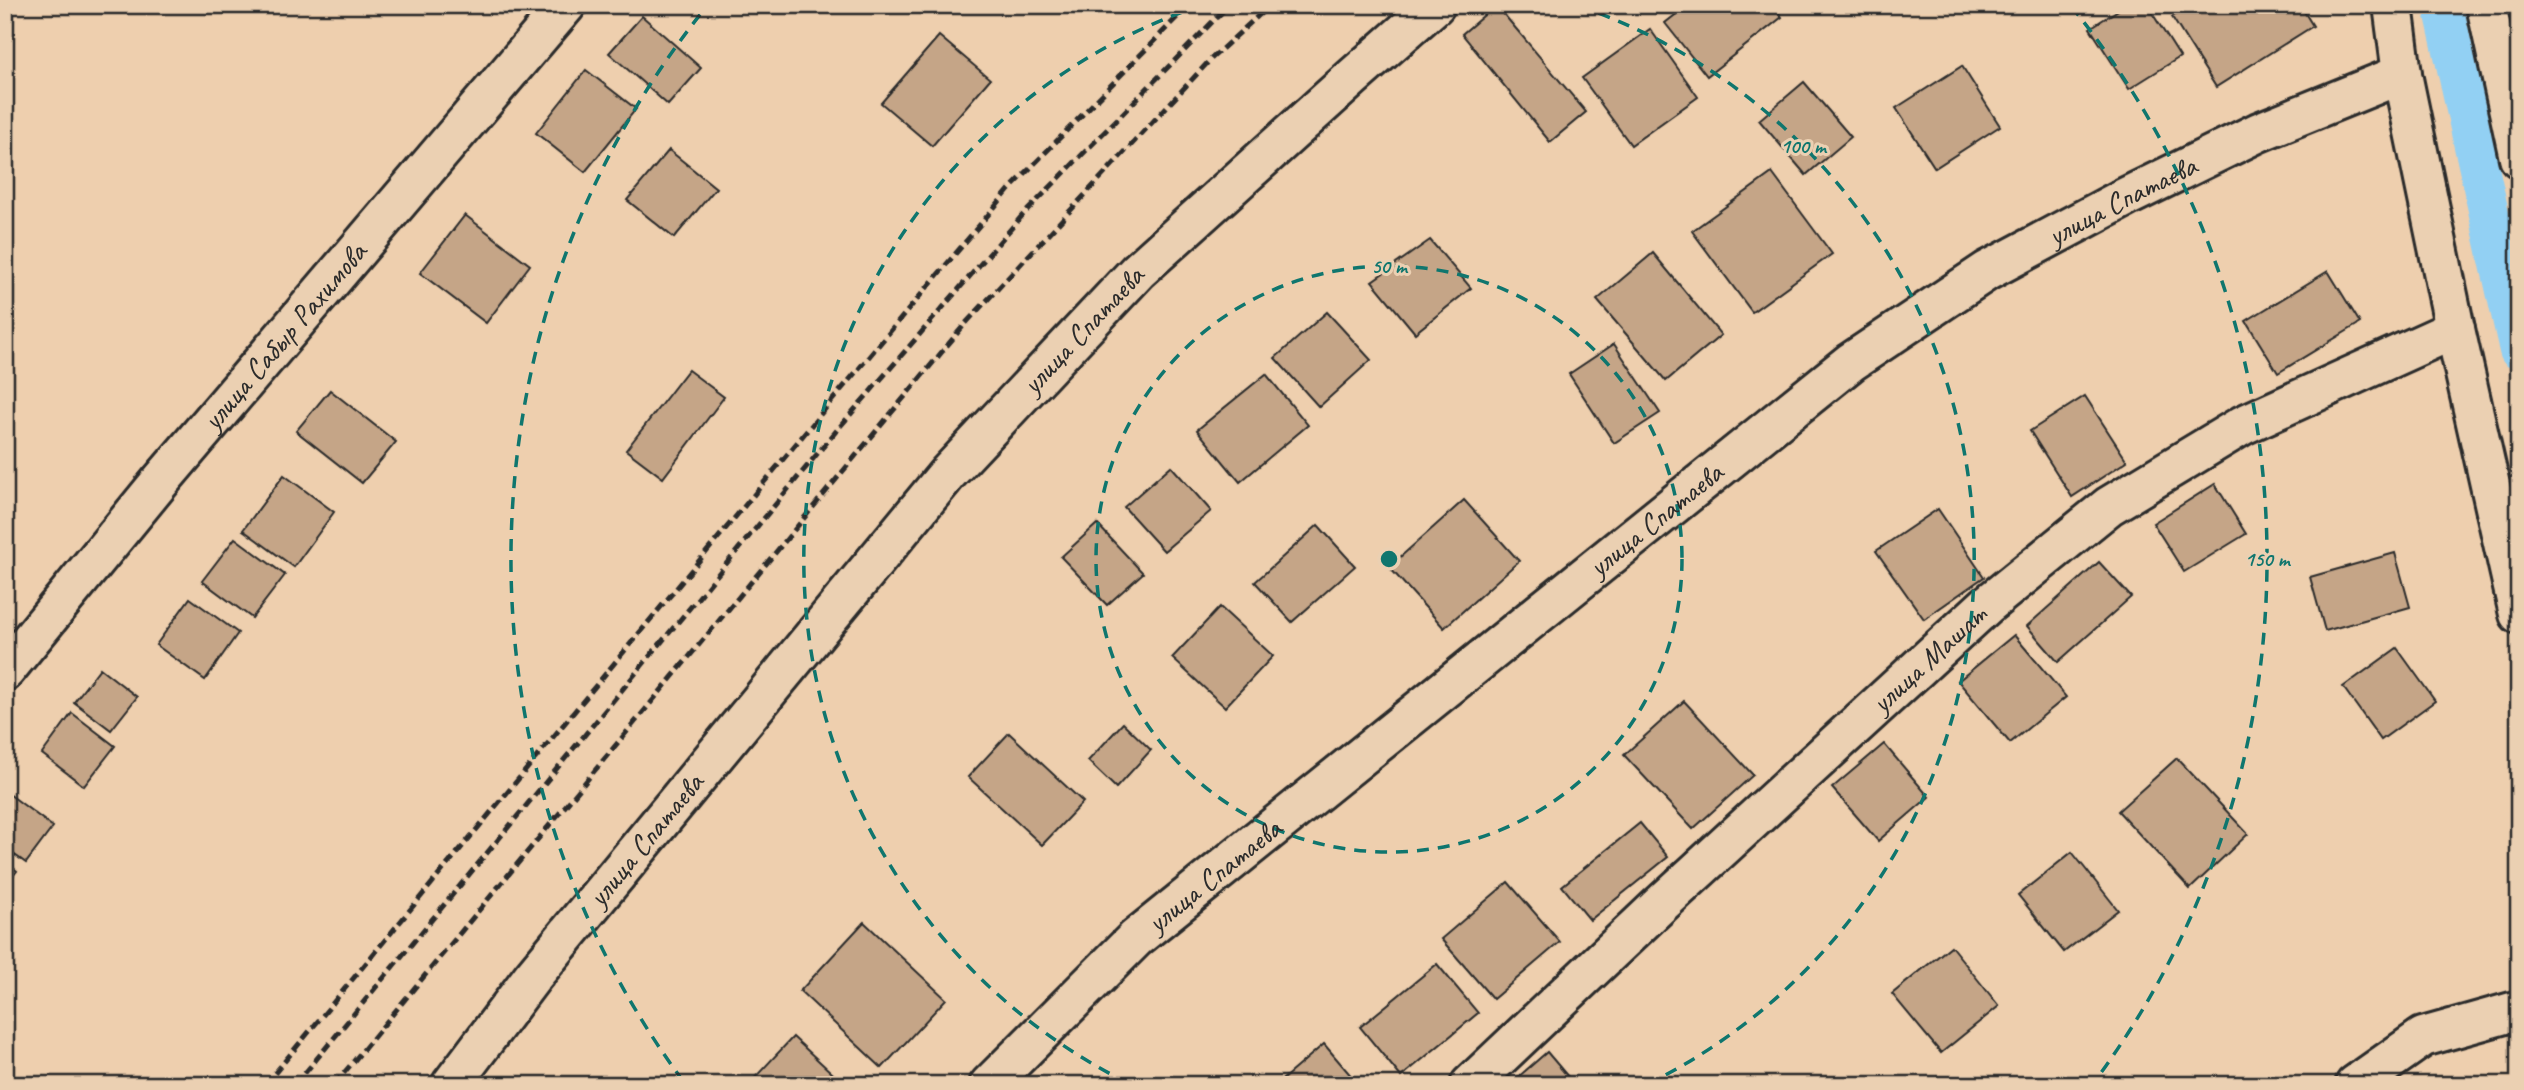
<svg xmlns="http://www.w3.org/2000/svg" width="2524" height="1090" font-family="Caveat,sans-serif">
	<rect width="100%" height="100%" fill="#eecfae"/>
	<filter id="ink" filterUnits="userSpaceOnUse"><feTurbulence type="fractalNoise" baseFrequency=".0143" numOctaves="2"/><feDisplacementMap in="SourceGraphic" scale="14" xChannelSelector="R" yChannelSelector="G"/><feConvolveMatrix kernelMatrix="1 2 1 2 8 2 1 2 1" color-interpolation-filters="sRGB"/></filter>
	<g filter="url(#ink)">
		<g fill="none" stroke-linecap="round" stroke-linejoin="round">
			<path stroke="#92d0f3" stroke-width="40" d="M2443,5l76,345"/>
		</g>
		<g fill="#c5a587" stroke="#2b2b2b" stroke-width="2">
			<path d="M1496,5l90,107 -36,30 -88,-108z"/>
			<path d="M1688,5h85l9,12 -75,59 -42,-53z"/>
			<path d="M2126,5h21l33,52 -51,32 -39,-61z"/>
			<path d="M2191,5h109l13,21 -97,61 -44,-70z"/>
			<path d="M642,16l59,52 -33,37 -59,-52z"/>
			<path d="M1650,29l48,68 -67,48 -49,-67z"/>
			<path d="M939,36l51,43 -58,67 -51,-43z"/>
			<path d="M1962,66l38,60 -65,42 -39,-60z"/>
			<path d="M586,70l50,39 -51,63 -49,-39z"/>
			<path d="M1804,82l47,55 -45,38 -47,-55z"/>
			<path d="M669,150l47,38 -42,50 -47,-38z"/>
			<path d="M1772,173l60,81 -80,58 -60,-81z"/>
			<path d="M465,215l65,50 -44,58 -66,-50z"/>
			<path d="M1430,240l41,48 -56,45 -43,-52z"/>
			<path d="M1653,253l68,82 -55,46 -69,-81z"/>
			<path d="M2328,271l32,52 -82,50 -32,-52z"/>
			<path d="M1327,312l44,48 -52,47 -44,-49z"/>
			<path d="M1614,344l46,69 -46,30 -45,-69z"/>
			<path d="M688,370l36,27 -61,81 -37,-28z"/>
			<path d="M1266,374l42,51 -68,57 -43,-52z"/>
			<path d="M330,390l66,52 -34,41 -66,-52z"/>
			<path d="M2085,396l42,65 -55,36 -42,-66z"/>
			<path d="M1171,466l40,45 -47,40 -40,-44z"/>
			<path d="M284,475l50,37 -40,55 -51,-37z"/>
			<path d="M2215,484l31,50 -62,38 -31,-49z"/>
			<path d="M1464,500l55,61 -75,67 -55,-61z"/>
			<path d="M1938,509l46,68 -60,42 -48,-68z"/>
			<path d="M1097,524l46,49 -36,32 -46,-48z"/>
			<path d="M1318,525l37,41 -63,56 -37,-40z"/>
			<path d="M235,538l50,37 -33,43 -50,-37z"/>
			<path d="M2395,553l15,54 -85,24 -15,-54z"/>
			<path d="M2099,562l32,35 -73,65 -31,-36z"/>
			<path d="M190,598l48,35 -33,47 -49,-35z"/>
			<path d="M1220,607l53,49 -48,51 -53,-49z"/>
			<path d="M2014,635l52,62 -56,46 -52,-62z"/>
			<path d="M2397,648l38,53 -54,39 -38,-53z"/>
			<path d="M100,668l37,29 -26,33 -37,-28z"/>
			<path d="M1684,701l69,74 -60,54 -69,-74z"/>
			<path d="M72,713l43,33 -31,40 -42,-32z"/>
			<path d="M1123,723l28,27 -35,38 -28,-27z"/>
			<path d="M1009,733l74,69 -41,43 -74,-68z"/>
			<path d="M1884,744l45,53 -51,44 -46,-53z"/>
			<path d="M2177,758l71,76 -58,55 -72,-78z"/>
			<path d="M5,791l48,36 -27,36 -21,-15z"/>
			<path d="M1640,823l28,34 -78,63 -28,-34z"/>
			<path d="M2072,852l46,58 -54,42 -46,-57z"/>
			<path d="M5,861l12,10 -12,15z"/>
			<path d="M1508,882l52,60 -67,57 -52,-60z"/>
			<path d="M864,922l82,77 -64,69 -82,-77z"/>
			<path d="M1951,946l48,60 -58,47 -49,-59z"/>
			<path d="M1437,964l41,49 -77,64 -41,-50z"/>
			<path d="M793,1037l52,48h-97z"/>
			<path d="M1324,1044l35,41h-83z"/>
			<path d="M1547,1052l28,33h-66z"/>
		</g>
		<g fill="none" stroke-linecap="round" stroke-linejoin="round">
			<g stroke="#2b2b2b" stroke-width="44">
				<g id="minor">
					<path d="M2393,5l9,69 53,255 64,285"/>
					<path d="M2486,5l33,153"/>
					<path id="s1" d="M5,671l154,-188 407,-478"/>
					<path id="s2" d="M451,1085l82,-109 415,-503 190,-202 215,-194 82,-72"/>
					<path id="s3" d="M989,1085l147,-147 715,-576 136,-91 139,-74 133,-65 143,-58"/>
					<path id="s4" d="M1470,1085l189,-179 328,-301 122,-99 134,-81 212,-96"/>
					<path d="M2355,1085l68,-48 96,-27"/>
				</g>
			</g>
			<use href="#minor" stroke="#ebd0b2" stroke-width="38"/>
			<g stroke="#2b2b2b" stroke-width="5" stroke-dasharray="10 5" stroke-linecap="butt">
				<path d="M265,1085l554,-669 190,-226 180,-185"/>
				<path d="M295,1085l542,-655 184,-213 208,-212"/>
				<path d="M334,1085l631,-761 247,-266 58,-53"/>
			</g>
		</g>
	</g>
	<g fill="none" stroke="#0f766e" stroke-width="3.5" stroke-dasharray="12 9">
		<circle cx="1389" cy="559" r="293"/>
		<path d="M1128 1083A585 585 0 0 1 1199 6M1579 6A585 585 0 0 1 1650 1083"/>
		<path d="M683 1081A878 878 0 0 1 707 6M2071 6A878 878 0 0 1 2095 1081"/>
	</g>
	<g text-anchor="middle" stroke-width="6" stroke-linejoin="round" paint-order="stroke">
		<g font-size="30" fill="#2b2b2b" stroke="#ebd0b2">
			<text dy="10" stroke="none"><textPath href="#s3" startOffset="1442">улица Спатаева</textPath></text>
			<text dy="10" stroke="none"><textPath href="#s2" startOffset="985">улица Спатаева</textPath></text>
			<text dy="10" stroke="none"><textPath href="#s1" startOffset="436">улица Сабыр Рахимова</textPath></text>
			<text dy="10" stroke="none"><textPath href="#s3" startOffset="875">улица Спатаева</textPath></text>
			<text dy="10" stroke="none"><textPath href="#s4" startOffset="626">улица Машат</textPath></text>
			<text dy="10" stroke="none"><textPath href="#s2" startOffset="313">улица Спатаева</textPath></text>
			<text dy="10" stroke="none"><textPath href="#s3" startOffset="308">улица Спатаева</textPath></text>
		</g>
	</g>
	<circle cx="1389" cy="559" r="10" fill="#0f766e" stroke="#ebd0b2" stroke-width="3.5"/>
	<g font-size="21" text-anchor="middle" font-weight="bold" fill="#0f766e" stroke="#ebd0b2" stroke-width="6" stroke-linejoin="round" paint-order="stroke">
		<text x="1803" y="153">100 m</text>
		<text x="1389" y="273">50 m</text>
		<text x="2267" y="566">150 m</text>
	</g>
	<rect width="2524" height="1090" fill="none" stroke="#ebd0b2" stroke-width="28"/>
	<rect x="14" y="14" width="2496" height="1062" fill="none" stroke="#2b2b2b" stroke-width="2.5" filter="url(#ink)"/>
</svg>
